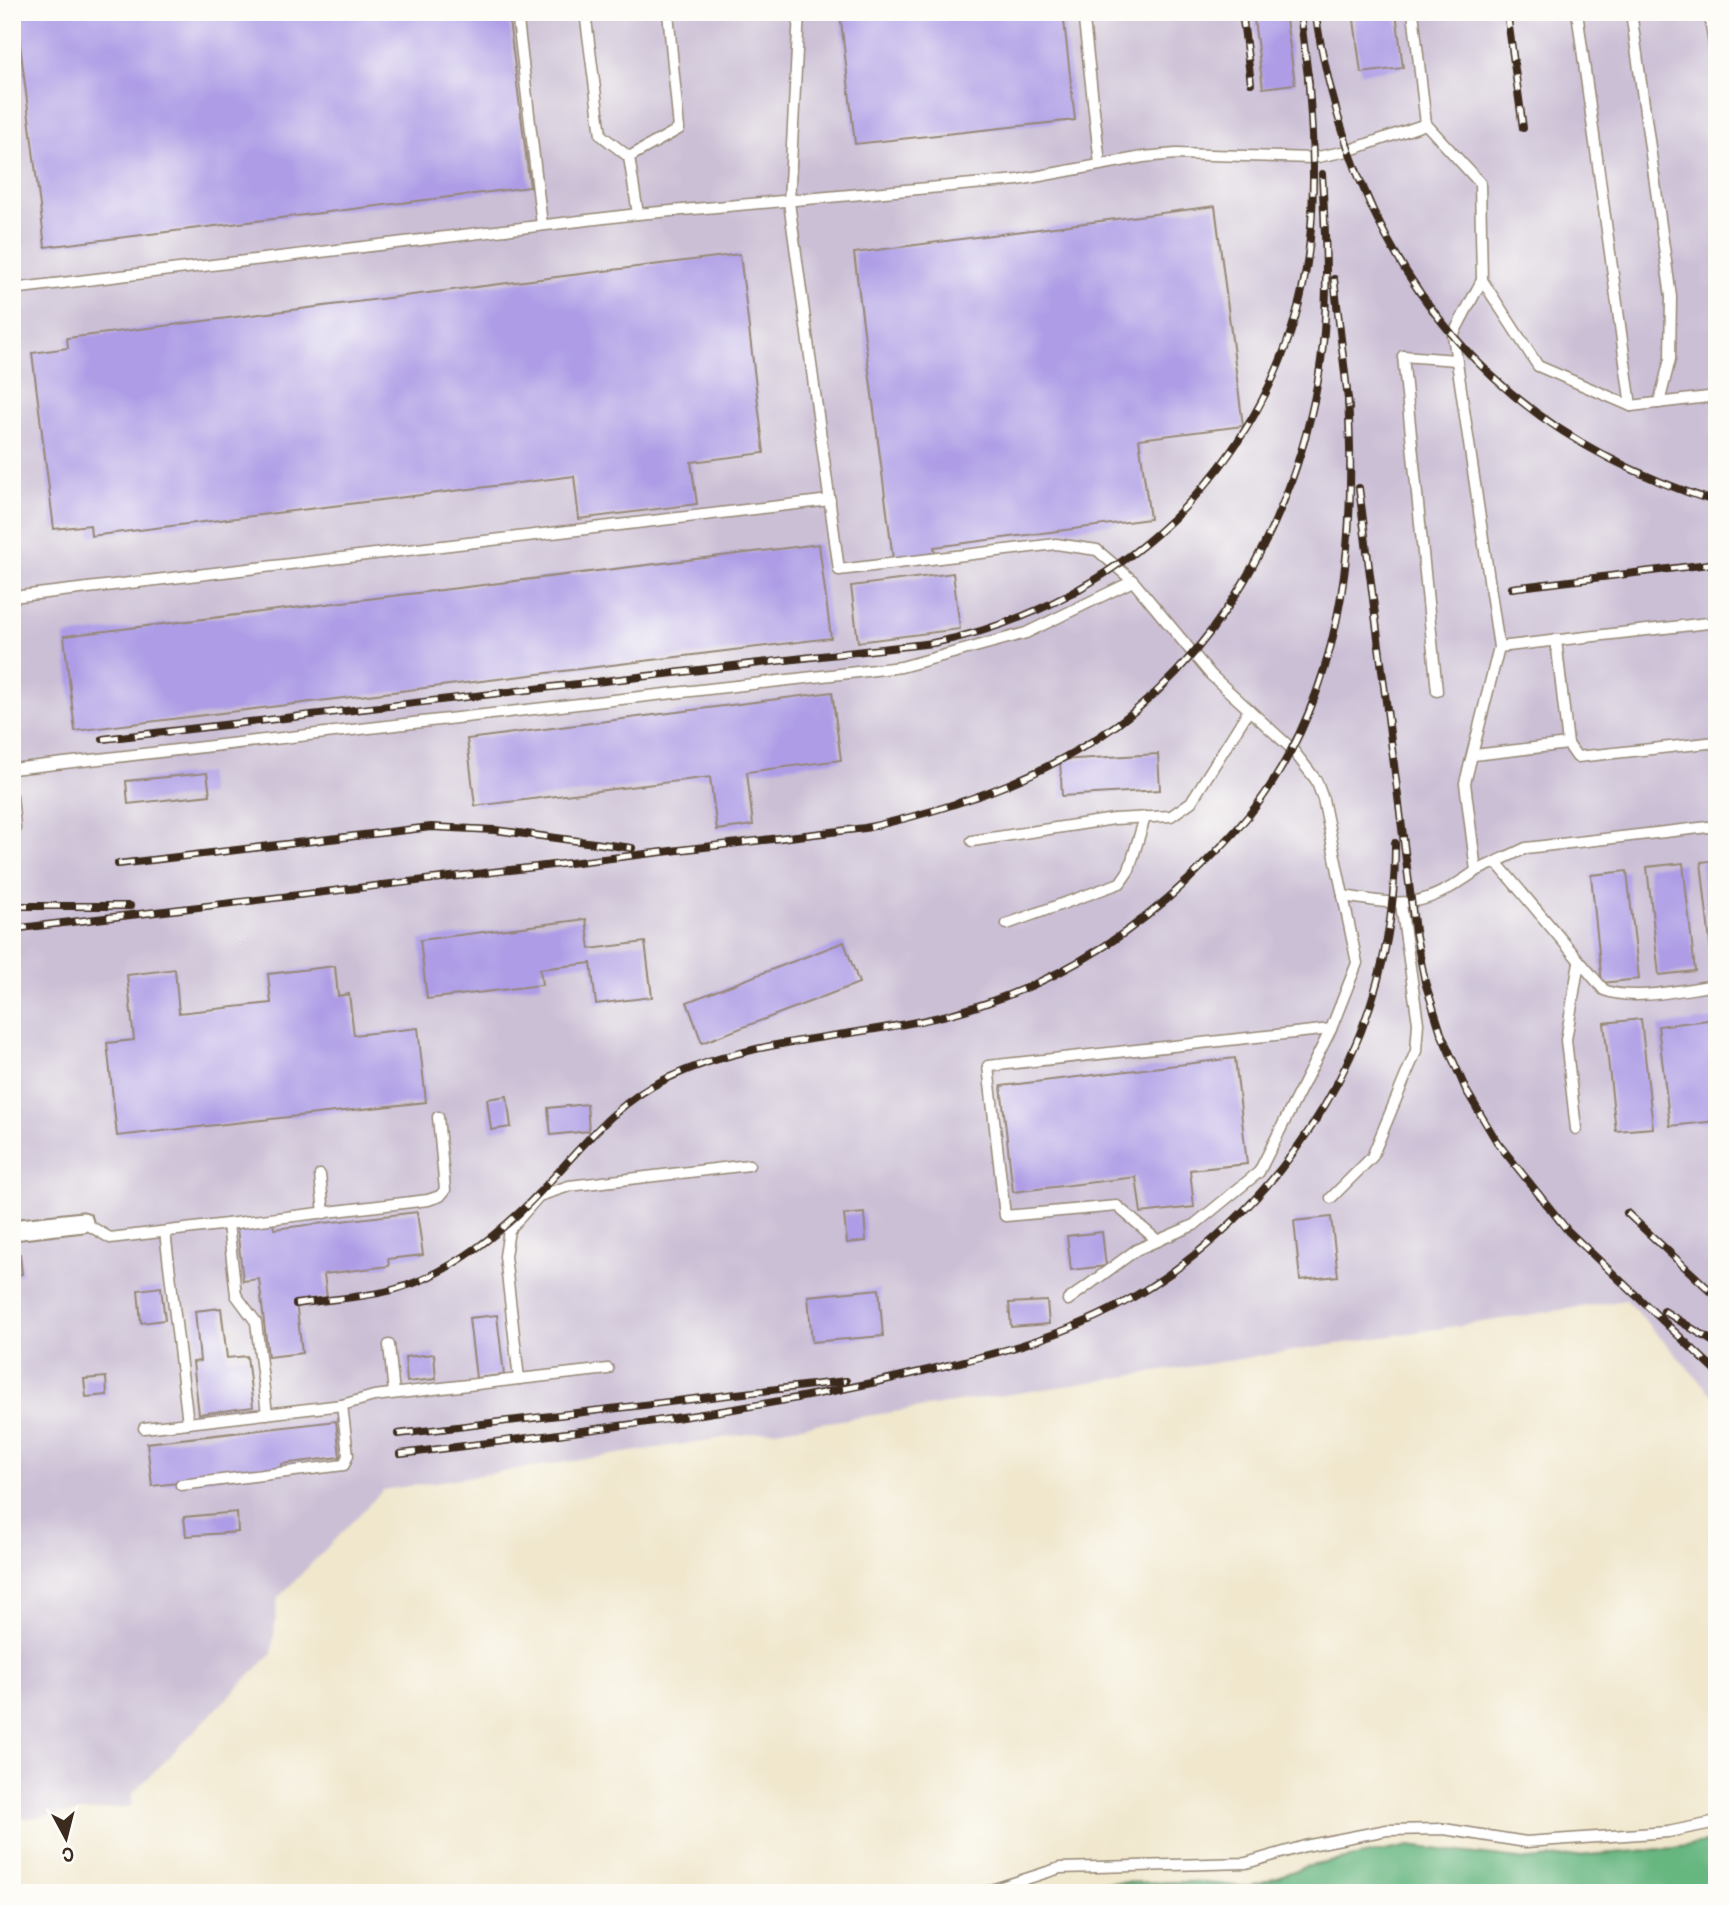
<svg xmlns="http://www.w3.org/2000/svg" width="1729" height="1905" font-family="Pangolin,sans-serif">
	<rect width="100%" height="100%" fill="#fdfcf7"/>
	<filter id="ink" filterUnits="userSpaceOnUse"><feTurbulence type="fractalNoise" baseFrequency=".0143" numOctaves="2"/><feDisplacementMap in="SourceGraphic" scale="14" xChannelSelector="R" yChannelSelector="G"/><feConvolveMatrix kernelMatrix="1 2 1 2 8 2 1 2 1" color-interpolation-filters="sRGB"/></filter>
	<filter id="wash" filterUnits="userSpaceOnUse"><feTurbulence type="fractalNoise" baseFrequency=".00686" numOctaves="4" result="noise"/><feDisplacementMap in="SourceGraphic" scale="28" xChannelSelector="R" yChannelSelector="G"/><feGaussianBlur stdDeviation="1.57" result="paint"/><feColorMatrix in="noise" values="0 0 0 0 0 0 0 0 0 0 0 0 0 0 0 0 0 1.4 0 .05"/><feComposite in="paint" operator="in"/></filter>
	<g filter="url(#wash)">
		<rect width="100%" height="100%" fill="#f0e7cd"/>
		<path fill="#cbbfd5" d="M12,12h1705v1388l-91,-100 -1243,190 -105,108 -6,55 -140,141v12l-120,14z"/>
		<path fill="#66b680" stroke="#50704f" stroke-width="2" d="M1717,1841v52h-670l23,-10 123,-1 55,5 57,-20 104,-21 118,14 146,-12z"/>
		<g id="blocks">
			<g fill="#ae9de6">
				<path d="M16,12h492l22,175 -485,60z"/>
				<path d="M840,12h223l12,108 -220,24z"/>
				<path d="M1253,12h32l10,72 -32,4z"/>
				<path d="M1353,12h43l7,56 -42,5z"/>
				<path d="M1215,206l28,220 -104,13 11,80 -216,28 1,6 -42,6 -39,-306z"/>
				<path d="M740,254l24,199 -73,9 6,42 -118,15 -5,-43 -483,60 -1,-11 -36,4 -22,-176 36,-5 -1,-10z"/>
				<path d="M819,544l12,94 -756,93 -11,-95z"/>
				<path d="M953,573l7,56 -102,13 -7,-56z"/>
				<path d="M832,692l9,68 -94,12 6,53 -36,5 -7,-53 -235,29 -8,-67z"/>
				<path d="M1158,754l2,36 -98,6 -2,-36z"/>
				<path d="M207,773l3,22 -82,9 -2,-23z"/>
				<path d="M1717,860v110h-4l-12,-108z"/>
				<path d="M1683,863l12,108 -36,4 -12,-108z"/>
				<path d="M1627,871l12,108 -37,4 -11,-108z"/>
				<path d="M586,919l4,30 55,-7 7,55 -56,7 -5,-41 -51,6 2,16 -115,14 -7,-59z"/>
				<path d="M844,942l15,41 -157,60 -15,-41z"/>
				<path d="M335,966l3,30 11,-2 5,41 64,-7 8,74 -309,34 -10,-93 27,-3 -7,-65 48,-6 4,44 92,-10 -3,-29z"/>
				<path d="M1641,1019l12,109 -37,3 -12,-108z"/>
				<path d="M1717,1019v102l-47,5 -12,-100z"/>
				<path d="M1235,1058l12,106 -57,6 4,37 -53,6 -5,-36 -123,15 -12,-106z"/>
				<path d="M507,1096l4,31 -20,3 -4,-31z"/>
				<path d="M587,1104l2,27 -38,4 -3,-27z"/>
				<path d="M417,1212l6,43 -35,4 1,7 -65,8 3,24 -31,3 6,52 -34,4 -9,-78 -16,2 -6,-53 36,-5 1,6z"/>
				<path d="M864,1213l2,28 -19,2 -3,-28z"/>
				<path d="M1331,1217l7,59 -38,4 -6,-59z"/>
				<path d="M1102,1232l4,34 -35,4 -4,-34z"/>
				<path d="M20,1254l2,20 -10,2v-21z"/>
				<path d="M161,1287l4,33 -24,3 -3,-33z"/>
				<path d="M879,1289l4,47 -71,6 -4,-46z"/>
				<path d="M1047,1301l2,23 -38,3 -2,-24z"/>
				<path d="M221,1308l6,50 20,-2 6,51 -54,7 -6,-52 7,-1 -5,-50z"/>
				<path d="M497,1315l7,60 -28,3 -7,-60z"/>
				<path d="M434,1354l2,25 -29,3 -2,-25z"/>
				<path d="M106,1377l1,18 -21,2 -2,-18z"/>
				<path d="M336,1421l4,36 -59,7 1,7 -130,15 -5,-43z"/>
				<path d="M237,1512l1,20 -52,4 -2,-19z"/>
			</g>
		</g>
	</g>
	<g filter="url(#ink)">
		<use href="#blocks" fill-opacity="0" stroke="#968876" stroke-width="2"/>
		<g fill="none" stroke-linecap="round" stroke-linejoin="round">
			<g stroke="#968876" stroke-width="13">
				<g id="lane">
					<path d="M517,12l25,213"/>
					<path d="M585,12l16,123 28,22 9,57"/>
					<path d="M799,12l-10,190 50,368 217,-26 41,6 36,31 78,94 81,74 24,31 7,19 34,164 -26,66 -343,37 17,150 112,-10 41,35"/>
					<path d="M1083,12l17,152"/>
					<path d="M1413,12l13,112 54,59 2,97 56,86 93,40 86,-10"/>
					<path d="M1577,12l54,394"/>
					<path d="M1631,12l40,285 -1,62 -11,44"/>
					<path d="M1709,12l8,53"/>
					<path d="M629,157l50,-28 -11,-117"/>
					<path d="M12,289l626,-75 380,-34 125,-23 33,-3 137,4 34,-7 79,-27"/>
					<path d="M12,597l818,-97"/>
					<path d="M1556,640l12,104 9,13 140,-15"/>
					<path d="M1499,647l218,-25"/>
					<path d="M1437,691l-34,-335 53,4"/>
					<path d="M1474,755l94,-11"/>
					<path d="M12,769l889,-102 125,-34 107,-52"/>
					<path d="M12,796l3,32 -3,1"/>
					<path d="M972,841l142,-22 57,-3 20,-14 58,-92"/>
					<path d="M1496,862l108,128c29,12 81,-1 113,-5"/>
					<path d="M1476,871l50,-23 191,-22"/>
					<path d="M1343,896c63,10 79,13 133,-25l-11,-88 34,-136 -46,-312 29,-55"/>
					<path d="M1007,924l113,-41 9,-13 16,-53"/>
					<path d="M1576,1129l-10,-89 13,-78"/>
					<path d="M320,1175l4,38"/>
					<path d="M1331,1198l41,-41 44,-106 2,-28 -17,-119"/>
					<path d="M83,1222l27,16 318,-38 12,-4 5,-6 -7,-73"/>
					<path d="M228,1224l8,71 20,27 11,92"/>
					<path d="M165,1232l23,191 154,-18 32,-9 145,-17 -14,-123 4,-26 30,-34 30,-10 180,-21"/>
					<path d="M1068,1300l68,-50 58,-25 65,-53 72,-143"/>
					<path d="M389,1345l5,48"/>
					<path d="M519,1379l89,-10"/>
					<path d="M144,1428l44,-5"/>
					<path d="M181,1485l163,-20 4,-10 -6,-50"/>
					<path d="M982,1893l78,-25 186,-5 59,-17 82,-16 57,-1 82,13 142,-10 49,-10"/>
				</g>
			</g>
			<g stroke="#968876" stroke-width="23">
				<path id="street" d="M12,1230l71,-8"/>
			</g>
			<use href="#lane" stroke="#fff" stroke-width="10"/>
			<use href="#street" stroke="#fff" stroke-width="19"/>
			<g stroke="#3b2a1e" stroke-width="8">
				<g id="rail">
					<path d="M1242,12l9,71"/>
					<path d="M1300,12l9,73"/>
					<path d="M1315,12c38,242 162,416 402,490"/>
					<path d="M1507,12l16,116"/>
					<path d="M1334,279l15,129"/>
					<path d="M1359,488l56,443 10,51 16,51 25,57 31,52 71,89 149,141"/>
					<path d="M1512,588l205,-25"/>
					<path d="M103,739l830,-96c183,-36 331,-173 370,-357 14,-69 11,-141 5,-211"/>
					<path d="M118,864l313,-37 64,3 137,18"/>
					<path d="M12,906h118"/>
					<path d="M12,929l853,-101c82,-18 160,-44 231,-89 121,-77 198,-221 222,-359 12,-68 8,-137 4,-206"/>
					<path d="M1627,1213l90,84"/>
					<path d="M296,1304c33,-5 68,-6 100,-15 46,-13 90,-45 124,-77 49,-46 85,-105 148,-134 89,-42 186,-39 279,-63 92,-24 173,-70 241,-135 31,-31 63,-62 86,-100 72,-114 82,-249 74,-381"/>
					<path d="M1664,1311l53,33"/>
					<path d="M398,1434l448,-53"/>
					<path d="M400,1454c172,-22 343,-40 511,-80 68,-16 136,-32 199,-64 89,-46 164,-119 215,-205 47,-80 71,-169 70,-262"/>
				</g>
			</g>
			<use href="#rail" stroke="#fdfcf7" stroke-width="5" stroke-dasharray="16" stroke-linecap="butt"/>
		</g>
	</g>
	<rect width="1729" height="1905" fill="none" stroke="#fdfcf7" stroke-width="42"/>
	<g transform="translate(66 1838) rotate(173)" stroke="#fdfcf7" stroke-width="5" paint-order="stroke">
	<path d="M0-5L12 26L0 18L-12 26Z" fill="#3b2a1e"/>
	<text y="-10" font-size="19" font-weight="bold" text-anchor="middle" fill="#3b2a1e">С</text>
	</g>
</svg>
